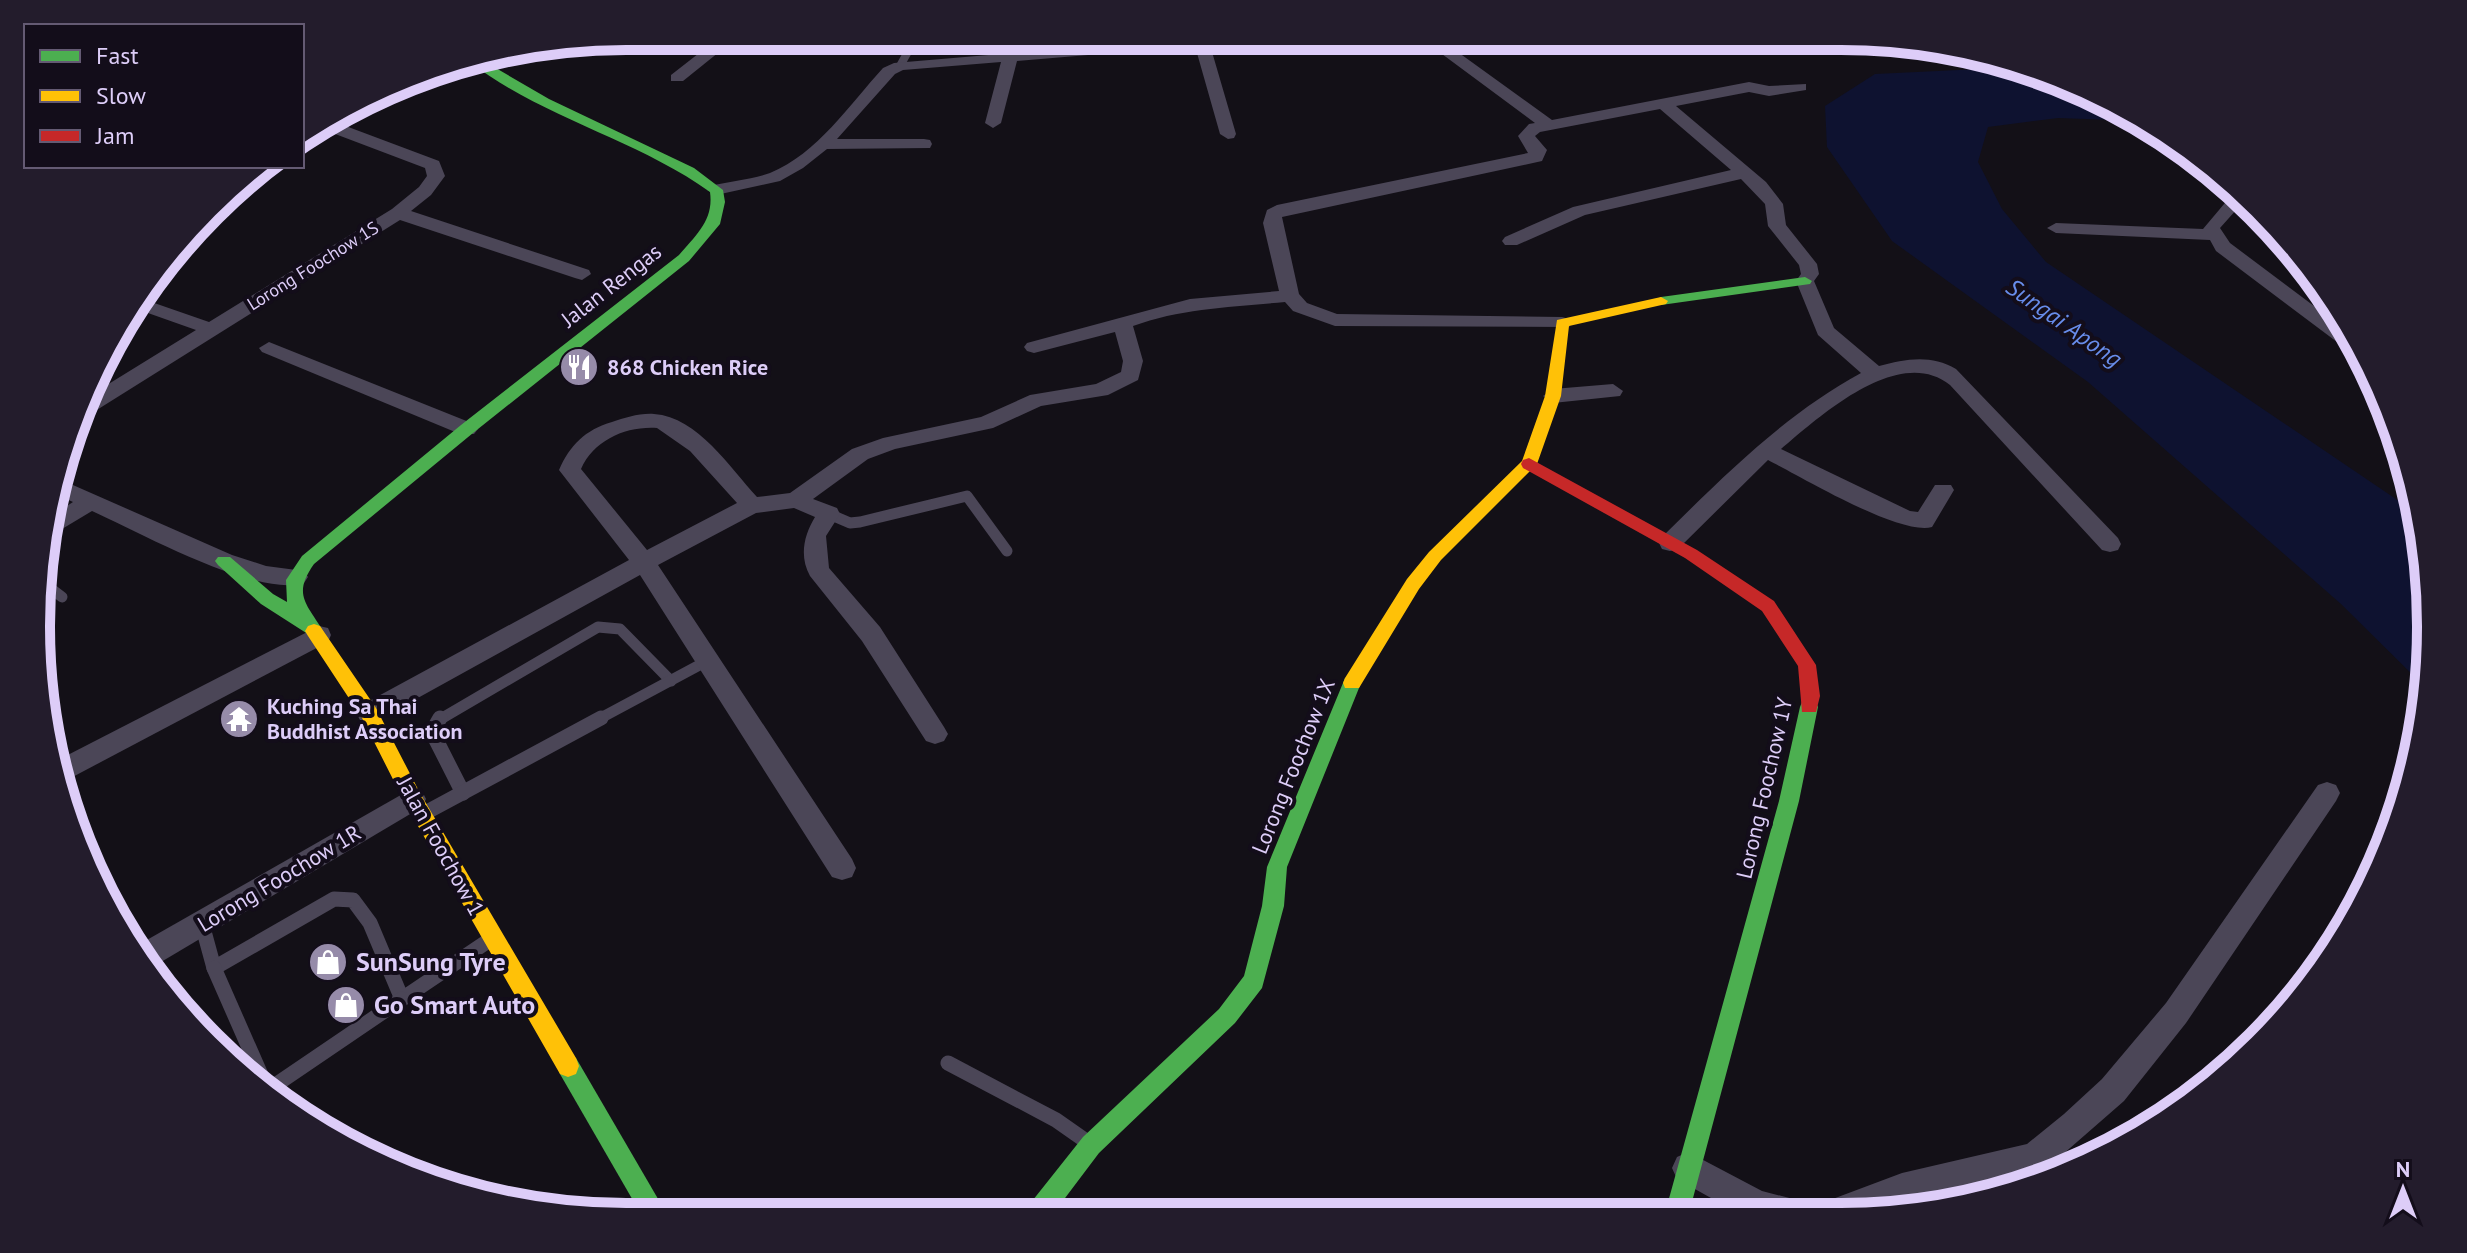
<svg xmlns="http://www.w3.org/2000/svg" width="2467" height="1253" font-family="'PT Sans',sans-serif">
	<rect width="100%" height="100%" fill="#131017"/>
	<path fill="#0e1230" d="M1980,69l55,3 66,25 40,24 -83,-3 -70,9 -10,35 24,47 44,53 372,252c12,52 17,121 8,174l-85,-84 -253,-222 -196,-141 -65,-94 -2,-41 50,-32z"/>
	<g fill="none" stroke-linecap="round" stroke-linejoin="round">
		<path stroke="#4b4657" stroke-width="8" d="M900,66l15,-27"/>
		<g stroke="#4b4657" stroke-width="11">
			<path d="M829,514l21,9 10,-1 107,-26 40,55"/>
			<path d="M45,584l17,13"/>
			<path d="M439,720l159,-93 22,2 51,52"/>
			<path d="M597,720l110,-59"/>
		</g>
		<g stroke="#4b4657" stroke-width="15">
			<path d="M440,718l-8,14 31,61"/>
			<path d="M425,813l176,-95"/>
			<path d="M202,924l12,44 120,-69 19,1 17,23 32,76 89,-60"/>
			<path d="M214,968l51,116"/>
			<path d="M948,1063l108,57 30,21"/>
			<path d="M271,1088l131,-89"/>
		</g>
		<g fill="#4b4657" fill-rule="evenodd">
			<path d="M721,36h18l-56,45h-12v-6z"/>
			<path d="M1200,37h62l-8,5 -44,3 26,89 -2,4 -6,1 -8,-5 -25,-88 -178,15 -16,62 -8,5 -8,-5 16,-61 -98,8 -8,4 -58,65h87l6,1 2,4 -2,4 -103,1 -24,19 -23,13 -64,14 -9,-5 3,-4c20,-5 41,-6 60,-13 47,-19 80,-69 113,-105l11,-5z"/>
			<path d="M1419,37h18l115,83 197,-38 20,4 37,-2v6l-37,6 -20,-4 -73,14 90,76 17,22 3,21 31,39 2,10 -5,7 20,47 45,38c26,-7 52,-12 77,3l162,169 3,6 -3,6 -8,2 -8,-2 -152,-165c-51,-41 -130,31 -169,64l129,62 8,1 17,-27h16l3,5 -22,37c-32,9 -131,-50 -164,-67l-90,89 -8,2 -8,-2 -3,-6 3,-6c62,-61 122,-122 199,-164l-43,-38 -22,-54 5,-7 -2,-9 -31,-39 -3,-22 -24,-25 -156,36 -68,30h-12l-3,-4 3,-4 68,-30 158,-37 -71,-61 -120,23 -5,4 12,14 -5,11 -260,56 17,77 8,9 30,11 225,3 7,2 3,4 -3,4 -234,-1 -42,-15 -8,-9c-51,5 -103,6 -152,24l10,35 -5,19 -30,15 -67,11 -48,22 -98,21 -27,10 -55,40 24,9 3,6 -14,22 3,32 51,59 64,100 4,7 -4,7 -9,3 -9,-3 -64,-100 -52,-65c-11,-20 -6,-41 5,-59l-21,-9 -38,5 -98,52 194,294 4,9 -4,9 -10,3 -10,-3 -192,-302 -262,145 -9,3 -9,-3 -4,-7 4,-7 269,-146 -70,-90c11,-25 26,-40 53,-48 13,-4 27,-9 42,-8 44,3 76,54 103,83l33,-4 62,-44 31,-11 98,-21 49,-22 66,-11 25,-12 2,-11 -8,-29 -81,21 -7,-2 -3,-4 3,-4 163,-44 89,-8 -16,-68 4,-13 10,-5 251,-52 -10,-17 11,-12 6,-1zM657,428l33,23 47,52 -90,47 -66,-81c13,-29 45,-43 76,-41z"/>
			<path d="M1867,37l18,3 -8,5z"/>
			<path d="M335,122l104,39 6,15 -14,19 -20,16 178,59 2,4 -9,6 -7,-2 -175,-58 -316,198 -9,1 6,-18 115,-71 -65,-23 6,-10 72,25 183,-113 27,-22 8,-11 -2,-8 -103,-39z"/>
			<path d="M2235,191l10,9 -25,28 10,15 124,93 9,20 -10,-2 -137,-103 -6,-11 -154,-7 -9,-5 9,-5 147,6z"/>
			<path d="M269,342l205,82 4,5 -4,5h-14l-198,-82 -3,-4z"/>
			<path d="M1613,384l10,7 -3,5 -67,7 -10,-7 10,-7z"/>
			<path d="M57,478l175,77 34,11 38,5 4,6 -4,6c-47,15 -165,-51 -212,-72l-45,27v-19l26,-17 -20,-9z"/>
			<path d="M319,626l9,2 3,7 -3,7 -263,139 -7,-21z"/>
			<path d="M2327,782l9,3 4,8 -4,8 -150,222 -62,78 -78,68 -11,5 -151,38h-58l4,-12 72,-27 125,-29 37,-30 38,-35 64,-76 152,-218z"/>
			<path d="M413,788l9,3 4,8 -4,8 -266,158 -3,1 -15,-21z"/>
			<path d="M1688,1152l74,39 35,9 4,12h-65l-59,-33 -5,-11 5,-11z"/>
		</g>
		<g fill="#4caf50" fill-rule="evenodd">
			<path d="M482,60l67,39 145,69 29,22 2,12 -5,22 -31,37 -216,172 -159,131c-22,31 -7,40 9,67l-3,5 -6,2 -53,-34 -43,-39 -3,-4 3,-4h12l43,37 14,8 -1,-22 16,-24 159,-131 218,-170c17,-20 35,-35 31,-63 -74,-53 -168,-74 -240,-130z"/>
			<path d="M1805,277l7,4 -2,3 -149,21 -7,-4 7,-4z"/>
			<path d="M1352,676l7,2 2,5 -74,184 -3,39 -22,82 -27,35 -136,130 -46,61h-27l3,-9 54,-68 136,-128 25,-33 18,-70 5,-39 76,-184 2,-5z"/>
			<path d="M1809,699l7,3 2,5 -19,94 -110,412h-24l114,-412 21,-94 2,-5z"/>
			<path d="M568,1055l8,3 92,158h-26l-82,-142 -3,-8 3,-8z"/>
		</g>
		<g fill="#ffc107" fill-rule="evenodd">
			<path d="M1661,297l7,4 -2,3 -97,22 -8,70 -24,68 -96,96 -22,29 -60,99h-14l-2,-5 2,-5 62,-99 22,-27 93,-91 23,-65 12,-76z"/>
			<path d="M314,624l6,2 56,82 44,85 156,265 3,8 -3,8 -8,3 -8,-3 -154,-269 -44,-87 -54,-82 -3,-5 3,-5z"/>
		</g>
		<path fill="#c62828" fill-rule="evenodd" d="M1529,458l168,92 77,51 42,64 4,31 -4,16h-14l-4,-46 -36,-55 -77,-53 -162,-90 -2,-4 2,-4z"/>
	</g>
	<defs>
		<g id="restaurant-disc" transform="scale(2)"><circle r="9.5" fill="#968ba9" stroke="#130d1a"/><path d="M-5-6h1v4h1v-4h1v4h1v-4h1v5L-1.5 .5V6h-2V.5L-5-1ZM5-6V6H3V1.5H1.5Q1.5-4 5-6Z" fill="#fff"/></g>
		<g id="temple-disc" transform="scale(2)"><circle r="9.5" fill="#968ba9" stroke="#130d1a"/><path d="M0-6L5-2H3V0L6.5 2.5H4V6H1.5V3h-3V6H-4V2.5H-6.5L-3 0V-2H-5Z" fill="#fff"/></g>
		<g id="shop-disc" transform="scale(2)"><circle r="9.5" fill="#968ba9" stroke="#130d1a"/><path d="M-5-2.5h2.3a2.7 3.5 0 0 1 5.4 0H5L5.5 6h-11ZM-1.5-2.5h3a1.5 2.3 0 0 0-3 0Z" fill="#fff"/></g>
	</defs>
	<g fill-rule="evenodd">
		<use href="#restaurant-disc" x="579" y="367"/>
		<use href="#temple-disc" x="239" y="719"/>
		<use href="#shop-disc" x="328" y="962"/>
		<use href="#shop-disc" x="346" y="1005"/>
	</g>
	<g text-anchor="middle" stroke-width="8" stroke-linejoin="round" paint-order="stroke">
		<g font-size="18" fill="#ddcdf8" stroke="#130d1a">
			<text transform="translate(313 266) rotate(-32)" y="6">Lorong Foochow 1S</text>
		</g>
		<g font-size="22" fill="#ddcdf8" stroke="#130d1a">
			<text transform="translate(611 285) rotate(-38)" y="8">Jalan Rengas</text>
			<text transform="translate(1293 766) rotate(-68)" y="8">Lorong Foochow 1X</text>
			<text transform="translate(1764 788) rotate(-77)" y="8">Lorong Foochow 1Y</text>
			<text transform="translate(441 846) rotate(61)" y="8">Jalan Foochow 1</text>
			<text transform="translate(279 878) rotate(-31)" y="8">Lorong Foochow 1R</text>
		</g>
		<g font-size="22" font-weight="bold" fill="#ddcdf8" stroke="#130d1a" text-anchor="start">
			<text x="607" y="375">868 Chicken Rice</text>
			<text x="267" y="714">Kuching Sa Thai<tspan x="267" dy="25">Buddhist Association</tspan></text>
		</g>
		<g font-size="24" font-style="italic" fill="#688deb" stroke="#130d1a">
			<text transform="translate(2064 323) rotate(35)" y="8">Sungai Apong</text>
		</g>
		<g font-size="26" font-weight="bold" fill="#ddcdf8" stroke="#130d1a" text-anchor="start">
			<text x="356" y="971">SunSung Tyre</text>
			<text x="374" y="1014">Go Smart Auto</text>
		</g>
	</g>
	<path d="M0 0H2467V1253H0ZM626 50H1841A576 576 0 0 1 2417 626V627A576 576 0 0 1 1841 1203H626A576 576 0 0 1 50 627V626A576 576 0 0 1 626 50Z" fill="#231c2c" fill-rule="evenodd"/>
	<path fill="none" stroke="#ddcdf8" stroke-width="10" d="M626 50H1841A576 576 0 0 1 2417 626V627A576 576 0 0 1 1841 1203H626A576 576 0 0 1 50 627V626A576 576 0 0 1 626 50Z"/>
	<rect x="24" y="24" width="280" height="144" fill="#130d1a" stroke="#645a73" stroke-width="2"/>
	<rect x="40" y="50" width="40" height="12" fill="#4caf50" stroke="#645a73" stroke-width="2"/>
	<text x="96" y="64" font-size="24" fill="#ddcdf8">Fast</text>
	<rect x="40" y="90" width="40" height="12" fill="#ffc107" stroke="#645a73" stroke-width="2"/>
	<text x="96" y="104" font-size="24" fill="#ddcdf8">Slow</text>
	<rect x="40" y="130" width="40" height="12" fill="#c62828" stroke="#645a73" stroke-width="2"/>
	<text x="96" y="144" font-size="24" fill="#ddcdf8">Jam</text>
	<g transform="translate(2403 1189)" stroke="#130d1a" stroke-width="6" paint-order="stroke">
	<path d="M0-6L14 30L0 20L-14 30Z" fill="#ddcdf8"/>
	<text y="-12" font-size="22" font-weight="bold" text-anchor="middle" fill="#ddcdf8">N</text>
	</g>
</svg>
